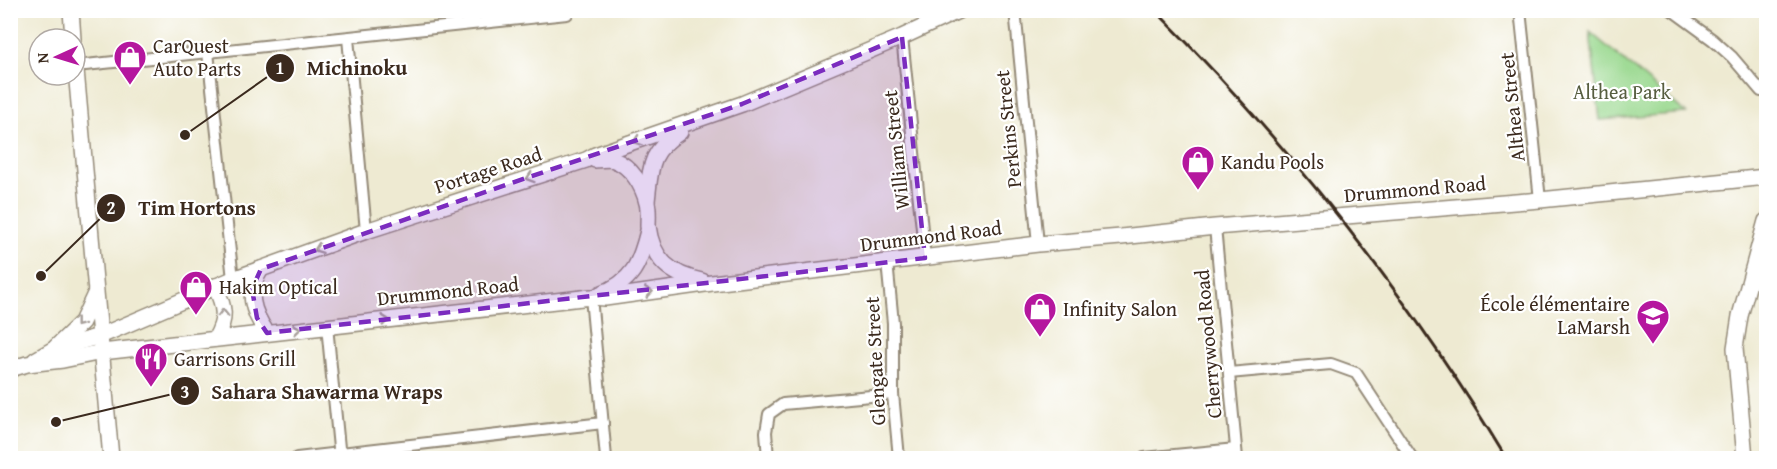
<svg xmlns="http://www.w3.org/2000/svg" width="1777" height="469" font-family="'Gentium Book Plus',serif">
	<rect width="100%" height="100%" fill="#fff"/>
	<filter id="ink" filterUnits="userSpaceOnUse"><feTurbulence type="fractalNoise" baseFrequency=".0167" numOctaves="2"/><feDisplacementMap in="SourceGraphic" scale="12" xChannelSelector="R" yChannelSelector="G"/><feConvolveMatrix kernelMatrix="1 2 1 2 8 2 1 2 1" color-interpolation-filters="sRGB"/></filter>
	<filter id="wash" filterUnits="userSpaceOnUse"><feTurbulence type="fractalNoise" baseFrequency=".008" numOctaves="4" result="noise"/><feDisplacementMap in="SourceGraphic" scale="24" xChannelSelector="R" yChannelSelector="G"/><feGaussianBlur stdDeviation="1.35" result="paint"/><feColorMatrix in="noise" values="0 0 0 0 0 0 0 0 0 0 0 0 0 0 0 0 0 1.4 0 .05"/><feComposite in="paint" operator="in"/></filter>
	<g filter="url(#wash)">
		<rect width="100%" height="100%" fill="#eeead2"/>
		<path fill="#99d88e" stroke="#6a8156" stroke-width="1.5" d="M1590,32l96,81 -86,7z"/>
	</g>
	<g filter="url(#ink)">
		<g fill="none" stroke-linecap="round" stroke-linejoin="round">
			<g stroke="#948a78" stroke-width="14">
				<g id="street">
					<path d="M1015,10l23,234"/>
					<path d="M1520,10l20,190"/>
					<path d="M1672,10l41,30 19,17 29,34"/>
					<path d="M902,37l23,221"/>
					<path d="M348,38l18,193"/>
					<path d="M208,52l25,227"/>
					<path d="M76,66l491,-52"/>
					<path d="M1215,227l22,231"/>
					<path d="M887,262l6,61v71l6,64"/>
					<path d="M591,297l15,161"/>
					<path d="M327,326l13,132"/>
					<path d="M1229,373l102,-9 25,9 56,85"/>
					<path d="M297,458l306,-35"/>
					<path d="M768,458l-2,-26 3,-18 14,-10 110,-10"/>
					<path d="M1144,458l92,-9"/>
				</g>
			</g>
			<g stroke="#948a78" stroke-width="18">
				<g id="secondary">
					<path d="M71,10l2,29"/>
					<path d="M75,59l36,399"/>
					<path d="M595,160c6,0 14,-2 19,0 17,6 29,26 33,43 2,7 1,16 1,23 4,34 23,49 54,55"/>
					<path d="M647,201c4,-35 2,-49 33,-69"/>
					<path d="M261,269c-15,24 -9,42 6,64"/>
					<path d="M215,286c10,21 12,33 0,53"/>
					<path d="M600,294c33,-12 40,-31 48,-63"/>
					<path d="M56,347l26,-25 13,-28"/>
					<path d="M35,360l19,-11 46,-13 133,-57 133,-48 220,-71 9,-5 147,-51 160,-67 58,-27"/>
					<path d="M10,369l17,-5 36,-4 39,-8 489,-55 14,1 107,-15 326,-39 83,-7 94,-10 325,-27 226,-23"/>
					<path d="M1745,458l-10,-110 5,-32 26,-95"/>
				</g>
			</g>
			<use href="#street" stroke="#fff" stroke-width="10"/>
			<use href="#secondary" stroke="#fff" stroke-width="15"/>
			<path stroke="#3b2a1e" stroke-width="3" d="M1155,10c134,135 253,285 351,448"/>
		</g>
		<defs><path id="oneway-chevron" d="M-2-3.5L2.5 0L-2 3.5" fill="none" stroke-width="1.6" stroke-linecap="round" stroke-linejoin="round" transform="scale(1.5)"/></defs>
		<g stroke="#a79f9a">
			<use href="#oneway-chevron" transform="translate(637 141) rotate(161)"/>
			<use href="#oneway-chevron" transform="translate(530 178) rotate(162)"/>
			<use href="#oneway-chevron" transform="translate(318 249) rotate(160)"/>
			<use href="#oneway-chevron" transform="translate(649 292) rotate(-8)"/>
			<use href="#oneway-chevron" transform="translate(223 313) rotate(-91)"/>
			<use href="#oneway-chevron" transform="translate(385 320) rotate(-6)"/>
			<use href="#oneway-chevron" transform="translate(79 323) rotate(128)"/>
			<use href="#oneway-chevron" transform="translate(297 329) rotate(-7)"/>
		</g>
	</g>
	<path fill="#7b2cbf" fill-opacity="0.2" stroke="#7b2cbf" stroke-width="4.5" stroke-dasharray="12 8" stroke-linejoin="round" d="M902,37l23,221 -658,75 -10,-15 -5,-29 9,-20 481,-165z"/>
	<defs>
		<g id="shop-pin" transform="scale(1.725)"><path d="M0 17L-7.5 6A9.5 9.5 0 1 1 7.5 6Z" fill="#b5179e" stroke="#fff"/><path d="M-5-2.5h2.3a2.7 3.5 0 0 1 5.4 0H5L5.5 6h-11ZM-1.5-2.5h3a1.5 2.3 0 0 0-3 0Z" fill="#fff"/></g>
		<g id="school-pin" transform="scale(1.725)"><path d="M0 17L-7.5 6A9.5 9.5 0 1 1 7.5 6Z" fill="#b5179e" stroke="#fff"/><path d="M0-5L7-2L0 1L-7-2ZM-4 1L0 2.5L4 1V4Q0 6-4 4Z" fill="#fff"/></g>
		<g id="restaurant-pin" transform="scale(1.725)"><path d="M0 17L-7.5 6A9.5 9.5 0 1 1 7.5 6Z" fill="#b5179e" stroke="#fff"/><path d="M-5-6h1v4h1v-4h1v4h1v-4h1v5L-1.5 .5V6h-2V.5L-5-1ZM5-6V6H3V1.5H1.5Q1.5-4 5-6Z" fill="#fff"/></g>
	</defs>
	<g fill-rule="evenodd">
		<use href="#shop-pin" x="130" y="57"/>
		<use href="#shop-pin" x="1198" y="162"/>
		<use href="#shop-pin" x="196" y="287"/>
		<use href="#shop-pin" x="1040" y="309"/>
		<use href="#school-pin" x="1653" y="316"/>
		<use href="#restaurant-pin" x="151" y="359"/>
	</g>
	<g text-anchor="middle" stroke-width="4.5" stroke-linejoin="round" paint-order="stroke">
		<g font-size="20" fill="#3b2a1e" stroke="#fff" text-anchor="start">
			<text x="153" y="53">CarQuest<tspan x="153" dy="23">Auto Parts</tspan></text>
			<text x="1221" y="169">Kandu Pools</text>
			<text x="219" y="294">Hakim Optical</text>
			<text x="1630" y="311" text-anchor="end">École élémentaire<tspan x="1630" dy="23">LaMarsh</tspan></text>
			<text x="1063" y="316">Infinity Salon</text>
			<text x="174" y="366">Garrisons Grill</text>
		</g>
		<g font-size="20" fill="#575e40" stroke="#fff">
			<text x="1622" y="99">Althea Park</text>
		</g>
		<g font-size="20" fill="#3b2a1e" stroke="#fff">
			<text transform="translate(1512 107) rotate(-96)" y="7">Althea Street</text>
			<text transform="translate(1008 129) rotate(-96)" y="7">Perkins Street</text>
			<text transform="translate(896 150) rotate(-96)" y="7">William Street</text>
			<text transform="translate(488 170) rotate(-18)" y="7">Portage Road</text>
			<text transform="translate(1415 189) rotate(-5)" y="7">Drummond Road</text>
			<text transform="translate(931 236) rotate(-7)" y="7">Drummond Road</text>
			<text transform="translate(448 291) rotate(-6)" y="7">Drummond Road</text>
			<text transform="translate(1208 344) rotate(-95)" y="7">Cherrywood Road</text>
			<text transform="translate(875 361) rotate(-93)" y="7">Glengate Street</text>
		</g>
	</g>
	<path fill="none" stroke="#3b2a1e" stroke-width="2" d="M185 135L280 68M41 276L111 208M56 422L185 391"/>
	<g fill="#3b2a1e" stroke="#fff" stroke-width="2">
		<circle cx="185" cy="135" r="6"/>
		<circle cx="41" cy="276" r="6"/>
		<circle cx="56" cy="422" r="6"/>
		<circle cx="280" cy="68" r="15"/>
		<circle cx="111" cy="208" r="15"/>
		<circle cx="185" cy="391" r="15"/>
	</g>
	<g font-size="18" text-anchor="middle" font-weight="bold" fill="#fff">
		<text x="280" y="74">1</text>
		<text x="111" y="214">2</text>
		<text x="185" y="398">3</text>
	</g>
	<g font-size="21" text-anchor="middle" font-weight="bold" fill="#3b2a1e" stroke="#fff" stroke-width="4.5" stroke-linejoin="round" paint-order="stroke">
		<text x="357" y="75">Michinoku</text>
		<text x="197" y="215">Tim Hortons</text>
		<text x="327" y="399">Sahara Shawarma Wraps</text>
	</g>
	<rect width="1777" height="469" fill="none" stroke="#fff" stroke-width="36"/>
	<g transform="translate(57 57) rotate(266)"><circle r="28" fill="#ffffff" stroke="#b1aaa5" stroke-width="1.5"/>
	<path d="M0-4.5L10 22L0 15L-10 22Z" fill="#b5179e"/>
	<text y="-9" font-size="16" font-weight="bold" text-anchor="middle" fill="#3b2a1e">N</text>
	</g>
</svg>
